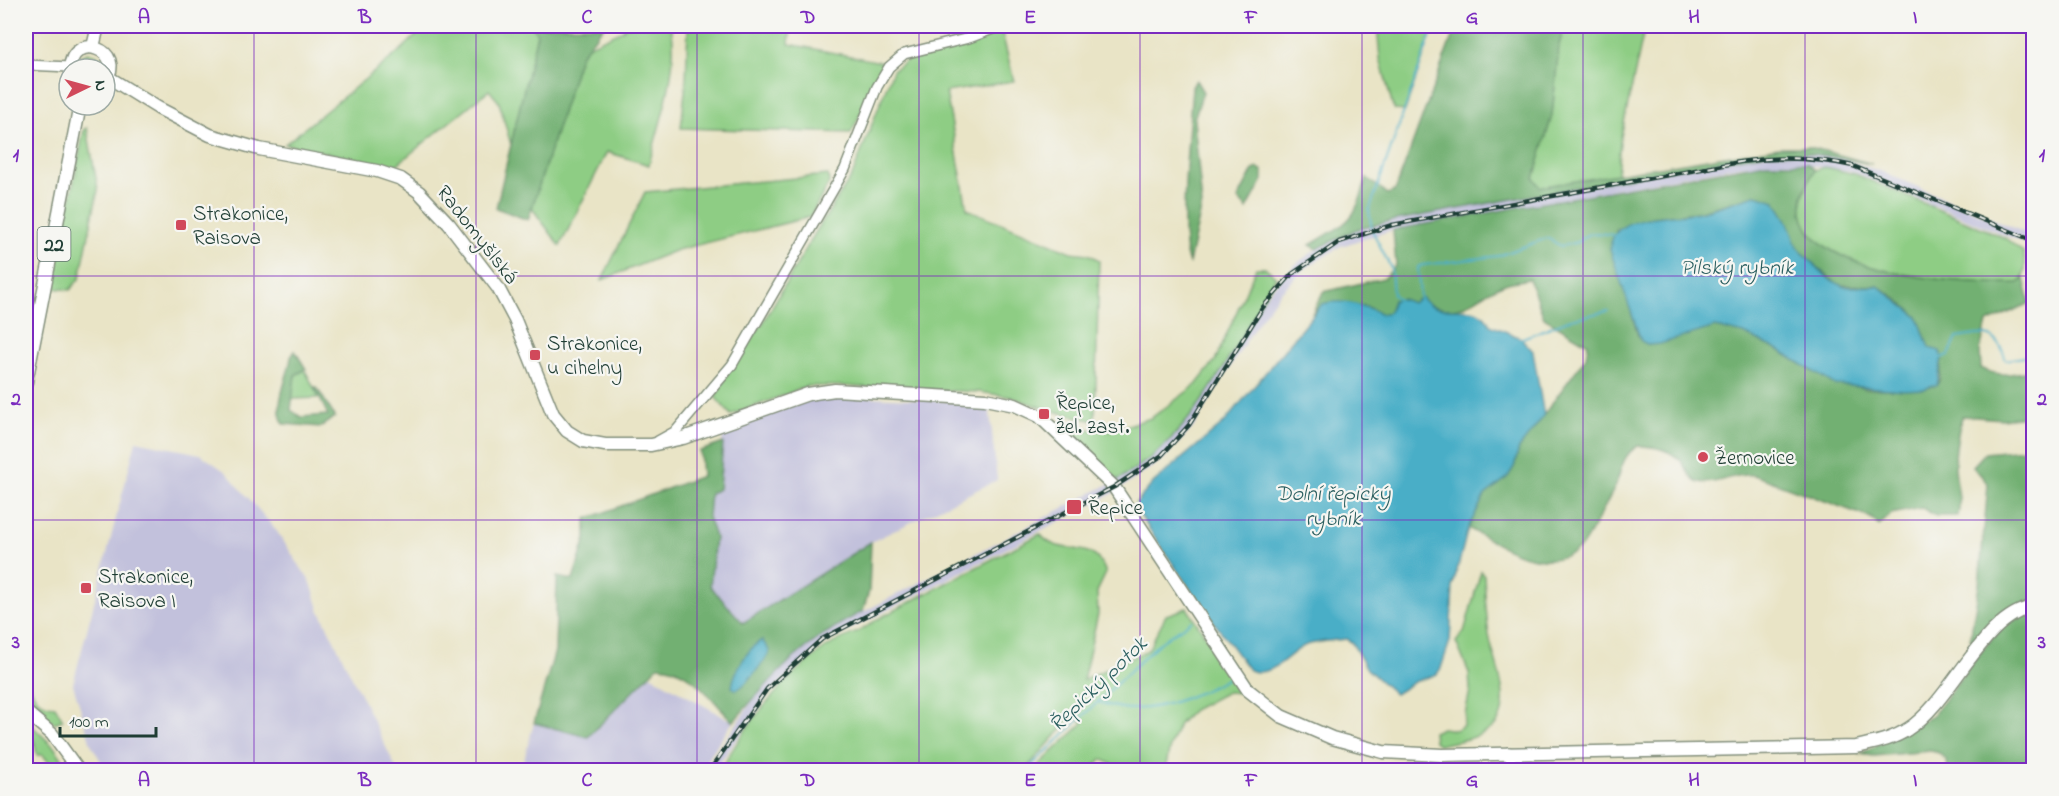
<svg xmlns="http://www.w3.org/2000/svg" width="2059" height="796" font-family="'Indie Flower',sans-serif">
	<rect width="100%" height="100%" fill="#f6f6f2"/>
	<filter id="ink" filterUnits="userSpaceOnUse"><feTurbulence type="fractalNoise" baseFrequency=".0167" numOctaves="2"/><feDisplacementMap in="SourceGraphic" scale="12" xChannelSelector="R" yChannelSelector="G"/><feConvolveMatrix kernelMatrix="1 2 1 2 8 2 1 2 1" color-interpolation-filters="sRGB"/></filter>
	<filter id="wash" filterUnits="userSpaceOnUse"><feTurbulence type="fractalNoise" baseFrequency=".008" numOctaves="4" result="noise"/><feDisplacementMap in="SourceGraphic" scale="24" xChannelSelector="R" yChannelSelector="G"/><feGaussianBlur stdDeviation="1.35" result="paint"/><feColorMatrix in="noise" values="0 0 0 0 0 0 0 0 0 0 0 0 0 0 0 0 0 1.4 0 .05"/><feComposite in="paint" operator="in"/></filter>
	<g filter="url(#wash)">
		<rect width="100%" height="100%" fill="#e9e4c6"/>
		<g fill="#c2c1dc">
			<path d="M1787,152l43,4 50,15 153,65v11l-181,-76 -65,-9 -47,4 -347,64 -52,16 -38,24 -24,24 -26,36 -60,98 -29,31 -48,33 -292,151 -54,49 -55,78h-11l59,-84 56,-51 292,-152 47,-31 27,-30 60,-97 27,-37 25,-25 20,-14 38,-19 36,-9 348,-64z"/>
			<path d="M831,395l158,8 8,77 -126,62 -127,81 -34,-37 5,-49 -7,-20 2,-24 9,-4 4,-59 84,-31z"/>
			<path d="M136,441l64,13 26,18 50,58 35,53 8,26 78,161h-291l-15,-26 -18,-60z"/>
			<path d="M650,675l83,47 -33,48h-179l13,-47 54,14z"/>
		</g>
		<g fill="#8ecd84" stroke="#56855c" stroke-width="1.5">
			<path d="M426,26h3l6,7 13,-7h85l4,8 -26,111 -12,-43 -10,-12 -95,77 -109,-23 115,-93z"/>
			<path d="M626,26h45c9,45 -12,96 -22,139l-42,-13 -47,94 -28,-38 48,-152 8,-10 35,-16z"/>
			<path d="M688,26h103l-2,18 97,19 -35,70 -170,-5 5,-46z"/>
			<path d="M1377,26h57l-29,85 -10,-1 -3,-6 -12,-46z"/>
			<path d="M1564,26h81l-25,115 -3,34 -77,12 -6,-9 18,-63 7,-70z"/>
			<path d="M1001,29l13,52 -68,11 21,117 104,43 17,2 11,6 -4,161 -46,-11 -38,-13 -32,-5 -139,-6h-32l-77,29 -16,-18 17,-32 30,-41 55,-94 35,-54 41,-106 21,-14 57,-12z"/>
			<path d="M89,53c10,2 15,5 16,16h-30l5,-13z"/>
			<path d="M87,128l11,62 -18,88 -10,12 -17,-2 31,-159z"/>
			<path d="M1825,167l30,7 150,64 18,14c3,11 4,23 -4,31 -58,2 -272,-9 -204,-113z"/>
			<path d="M828,175l1,8 -19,34 -133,33 -75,30 43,-88z"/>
			<path d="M1256,268h10l10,9c-37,59 -67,130 -120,176 -11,10 -25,18 -38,27l-44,-45 -1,-6 39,1 39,-12 45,-33 19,-24z"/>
			<path d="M305,370l14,28 -27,1 3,-24z"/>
			<path d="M1040,534c20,26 53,1 66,39l-9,19 1,22 -15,66 65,-30 18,-35 21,-7 56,85 -16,-1 -34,18 -14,14 -9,22 -5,24h-50l-1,-5 -13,-6 -10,11h-57l49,-47 -7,-10 -51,57h-304c22,-43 63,-93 103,-121 18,-13 34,-14 52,-29z"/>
			<path d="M1481,571l3,4c1,20 2,40 5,60 4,25 28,73 3,93 -14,11 -36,13 -53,17l-5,-4 -1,-9 9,-4 14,2 7,-5 7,-35 -1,-17 -13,-31 8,-10z"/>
			<path d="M26,679c8,15 11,26 29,27l8,14 -9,3 -28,-21z"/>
			<path d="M26,720l28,27 14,20 -13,3 -12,-15h-6l-3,-14 -8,-7z"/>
			<path d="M1404,761l85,9h-91v-5z"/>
		</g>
		<g fill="#72b072" stroke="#487653" stroke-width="1.5" fill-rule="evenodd">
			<path d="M533,26h71l-24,30 -52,164 -32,-12 41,-174z"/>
			<path d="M1456,26h108l-5,19 -7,70 -18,63 6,9 239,-40h31l62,17 -64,-11h-43l-374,68 -36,9 -38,19 -7,-4c40,-25 43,-20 57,-67l20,16 8,-3z"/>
			<path d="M1196,80l7,12 -9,27 8,86 -13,58c-12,-22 1,-145 3,-176z"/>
			<path d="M1766,163h41l8,7c-68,104 146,115 204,113l5,-5 6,25 -43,20 -7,27 1,18c19,10 33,6 52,2v45l-31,4 -40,-3c-4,16 -7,31 -7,48 0,19 7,33 3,52h-22l-14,-8 -31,6 -12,12 -8,-8 -117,-43c-22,-2 -38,11 -55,7 -10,-3 -12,-14 -18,-21 -11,-11 -28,-15 -43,-15 -17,9 -17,28 -24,43 -5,10 -29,56 -35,60 -37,26 -78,-3 -111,-21l17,-33 22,-17 7,-11 5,-19 67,-91 2,-13 -44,-26 -15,-39c-8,2 -16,2 -24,5 -35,13 -46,40 -86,15l-7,4 -10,-4 -13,13 -7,2 -16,-8 -44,-2 -10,10 11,-22 61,-14 12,-13 -3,-35zM1756,195l23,11 18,41 14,15 27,23 40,1 17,11 23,20 11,31 11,3 2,6 -2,22 -3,6 -13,4h-59l-53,-18 -33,-21 -35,-16 -29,-7 -77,9 -16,-56 -12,-31 7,-20 36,-12 45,-5z"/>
			<path d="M1258,168l5,3v9l-16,29 -9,-10 15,-29z"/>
			<path d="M295,351l11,18 -11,6 -4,35 10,7 27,-2 -14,-28 3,1 18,29 -14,10 -37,-3c-12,-17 5,-48 7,-67z"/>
			<path d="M723,443l-4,46 -9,4 -2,24 7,20 -5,49 33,37 128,-81 -2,49 -6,20c-62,33 -85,60 -130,111 -19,-20 -45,-57 -75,-56l-70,71 -54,-14 21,-72 2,-74 16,3 13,-42v-19l116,-43 -2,-25z"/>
			<path d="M2033,448v154c-25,3 -38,20 -55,37l-8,1 9,-55 9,-101 -15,-18 12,-13z"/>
			<path d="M2033,612v158h-85l-1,-9 -8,-8 -8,-2 -57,5 -14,-2 72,-38 53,-70 23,-24z"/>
		</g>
		<g fill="#48aec7" stroke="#34767e" stroke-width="1.5">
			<path d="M1756,195l19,6 12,19 10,27 32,32 16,8 33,-1 40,31 11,31 11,3 2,7 -5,27 -13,4 -19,1 -70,-5 -56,-35 -35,-16 -29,-7 -55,17 -11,1 -8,-4 -31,-91c1,-39 62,-32 89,-38 19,-4 38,-12 57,-17z"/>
			<path d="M1421,297c18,26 56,-3 69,28l31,13 12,13 11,65 -25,32 -5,19 -7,11 -22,17 -17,33 -15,58 -3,55 -9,27 -4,6 -23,8 -19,12 -28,-25 -15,-26 -5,-4c-9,1 -35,3 -43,7 -18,9 -32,33 -55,24l-52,-71 -60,-88 -1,-8 18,-21 70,-59 98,-119c21,-6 41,1 60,10l7,-2 4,-12 9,-1 10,4z"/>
			<path d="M762,640l7,10c1,7 -26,38 -33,40l-4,-3c2,-16 16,-39 30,-47z"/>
		</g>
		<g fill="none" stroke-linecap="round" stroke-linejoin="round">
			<g stroke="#48aec7" stroke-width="2">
				<path d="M1420,299l-2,-32 5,-2 75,-9 49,-18 14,8 17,-4c10,-12 21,-9 35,-7"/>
				<path d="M1399,301l-6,-7 -2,-26 -19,-38 -3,-19 65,-185"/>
				<path d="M2034,336l-4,2 4,10"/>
				<path d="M1520,339l51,-20 37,-8"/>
				<path d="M1941,358l8,-3 8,-17c29,-5 39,-8 49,22l28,-5"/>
				<path d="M1098,702c11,3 25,8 37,7 32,-1 71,-17 98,-34"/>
				<path d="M1027,770l130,-125 34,-24"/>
			</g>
		</g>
	</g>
	<g filter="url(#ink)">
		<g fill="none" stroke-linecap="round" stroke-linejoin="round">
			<g stroke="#84907d" stroke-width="12">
				<g id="minor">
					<path d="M26,65l44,2"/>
					<path d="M658,441l18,-10 56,-66 113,-196 32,-82 12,-20 15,-13 65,-16 32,-12"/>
					<path d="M1509,752l3,18"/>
				</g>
			</g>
			<g stroke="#84907d" stroke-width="15">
				<g id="major">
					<path d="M93,47l5,-21"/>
					<path d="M70,69c2,-39 58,-19 35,12"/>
					<path d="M108,77l50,31 52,27 49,14 118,22 24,8 18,13 30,32 49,64 17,32 38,94 14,17 16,10 22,4h46l32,-7 125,-44 27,-4 150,9 30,6 24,11 75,71 134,203 33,26 51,22 51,14 59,3 414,-8c17,-4 36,-7 52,-18 45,-29 75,-115 126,-122"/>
					<path d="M26,382l54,-277"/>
					<path d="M26,712l26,22 26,36"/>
				</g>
			</g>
			<use href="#minor" stroke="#fff" stroke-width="9"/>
			<use href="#major" stroke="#fff" stroke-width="12"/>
			<g stroke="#1f3d34" stroke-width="4.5">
				<path id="rail" d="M710,770l57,-81 55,-50 292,-152 47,-31 28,-31 74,-118 29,-33 47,-32 53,-17 348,-63c39,-6 74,-5 113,4l181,75"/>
			</g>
			<use href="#rail" stroke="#f6f6f2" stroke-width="2" stroke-dasharray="7" stroke-linecap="butt"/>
		</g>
	</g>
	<path fill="none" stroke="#7b2cbf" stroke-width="1.5" stroke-opacity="0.55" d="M254,26v744M476,26v744M697,26v744M919,26v744M1140,26v744M1362,26v744M1583,26v744M1805,26v744M26,276h2008M26,520h2008"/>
	<g fill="#d1495b" stroke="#f6f6f2" stroke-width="2">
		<rect x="175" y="219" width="12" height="12" rx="3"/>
		<rect x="529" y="349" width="12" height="12" rx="3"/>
		<rect x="1038" y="408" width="12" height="12" rx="3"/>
		<circle cx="1703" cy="457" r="6"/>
		<rect x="1066" y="499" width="16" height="16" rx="3"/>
		<rect x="80" y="582" width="12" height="12" rx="3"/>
	</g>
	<g text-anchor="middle" stroke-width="4.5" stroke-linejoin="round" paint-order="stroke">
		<rect fill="#f6f6f2" stroke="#60746d" stroke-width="1.5" x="37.5" y="227" width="33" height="34" rx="4.5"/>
		<g font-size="20" font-weight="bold" fill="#1f3d34">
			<text x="54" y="251">22</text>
		</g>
		<g font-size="21" fill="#1f3d34" stroke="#f6f6f2" text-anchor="start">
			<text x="193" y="220">Strakonice,<tspan x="193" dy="24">Raisova</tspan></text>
			<text x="547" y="350">Strakonice,<tspan x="547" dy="24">u cihelny</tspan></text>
			<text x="1056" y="409">Řepice,<tspan x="1056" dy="24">žel. zast.</tspan></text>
			<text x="1715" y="464">Žernovice</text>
			<text x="1088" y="514">Řepice</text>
			<text x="98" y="583">Strakonice,<tspan x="98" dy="24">Raisova I</tspan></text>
		</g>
		<g font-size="21" fill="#1f3d34" stroke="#f6f6f2">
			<text transform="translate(478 234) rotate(52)" y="7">Radomyšlská</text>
		</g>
		<g font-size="22" font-style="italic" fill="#2b5f60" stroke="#f6f6f2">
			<text x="1737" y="274">Pilský rybník</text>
			<text x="1333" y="500">Dolní řepický<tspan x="1333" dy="25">rybník</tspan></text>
			<text transform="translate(1097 683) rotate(-44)" y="8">Řepický potok</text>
		</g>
	</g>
	<rect width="2059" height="796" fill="none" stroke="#f6f6f2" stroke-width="66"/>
	<g transform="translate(87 87) rotate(85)"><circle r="28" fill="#f6f6f2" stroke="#a0aca6" stroke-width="1.5"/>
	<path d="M0-4.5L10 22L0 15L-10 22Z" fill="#d1495b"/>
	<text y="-9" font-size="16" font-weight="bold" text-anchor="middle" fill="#1f3d34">N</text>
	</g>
	<path d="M60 727v9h96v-9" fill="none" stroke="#1f3d34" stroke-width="3"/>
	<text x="69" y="727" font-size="18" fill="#1f3d34" stroke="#f6f6f2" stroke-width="4.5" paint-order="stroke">100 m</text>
	<rect x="33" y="33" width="1993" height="730" fill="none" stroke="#7b2cbf" stroke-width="2"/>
	<g font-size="20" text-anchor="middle" font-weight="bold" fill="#7b2cbf">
		<text x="144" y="23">A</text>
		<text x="365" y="23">B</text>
		<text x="587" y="23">C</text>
		<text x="808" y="23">D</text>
		<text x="1030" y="23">E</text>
		<text x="1251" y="23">F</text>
		<text x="1472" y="23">G</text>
		<text x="1694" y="23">H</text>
		<text x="1915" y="23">I</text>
		<text x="16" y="161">1</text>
		<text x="2042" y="161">1</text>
		<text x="16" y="405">2</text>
		<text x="2042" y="405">2</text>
		<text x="16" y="648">3</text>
		<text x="2042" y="648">3</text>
		<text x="144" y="786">A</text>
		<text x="365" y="786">B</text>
		<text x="587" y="786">C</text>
		<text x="808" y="786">D</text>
		<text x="1030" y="786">E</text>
		<text x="1251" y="786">F</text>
		<text x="1472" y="786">G</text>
		<text x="1694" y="786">H</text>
		<text x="1915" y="786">I</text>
	</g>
</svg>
